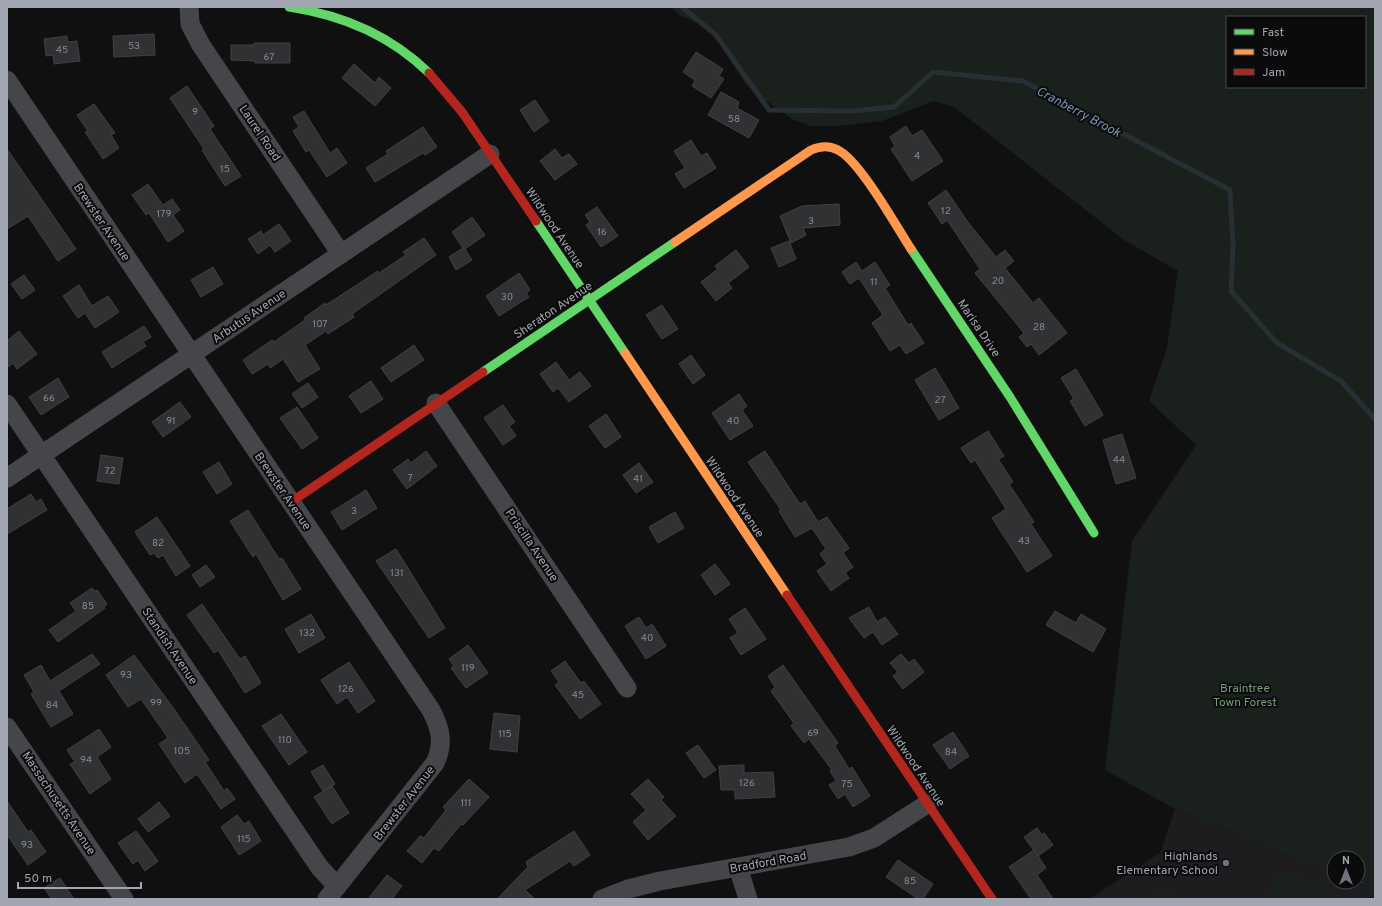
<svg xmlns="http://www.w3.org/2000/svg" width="1382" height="906" font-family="Overpass,sans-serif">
	<rect width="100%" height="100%" fill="#101011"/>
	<path fill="#1d1d1f" d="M1175,809l159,65v8h19l22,7v10h-286l71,-46z"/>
	<g fill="#1a201b" fill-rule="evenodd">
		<path d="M671,7h704v882l-22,-7h5v-24h-24v16l-159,-65 -70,-39 27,-229 64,-96 -47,-44 18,-53 11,-77 -54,-31 -170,-133 -21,-6 -51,20 -43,5h-28l-19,-7 -27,-19 -20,-17 -35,-54 -31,-14zM1227,17h138v70h-138z"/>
		<path d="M1276,871l58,16 -3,12h-62z"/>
		<path d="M1169,886l7,13h-31v-1z"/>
	</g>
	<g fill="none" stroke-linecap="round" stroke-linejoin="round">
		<path stroke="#272f35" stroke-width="5" d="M682,7l34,28 53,75 82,1 43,-4 39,-35 90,9 207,109 3,56 -2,45 46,52 64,38 34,38"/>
	</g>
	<g fill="#303133" stroke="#404144">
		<path d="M154,34l1,21 -41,2 -1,-21z"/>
		<path d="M67,36l1,6 9,-1 3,20 -26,3 -1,-9 -7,1 -2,-17z"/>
		<path d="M254,43h36v20h-35v-2l-24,-1v-15h23z"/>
		<path d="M696,52l27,17 -4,7 5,3 -13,19 -19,-12 3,-6 -12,-8z"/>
		<path d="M354,64l21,19 4,-6 12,11 -16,18 -33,-28z"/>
		<path d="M187,86l27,40 -4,3 31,47 -16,10 -23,-36 2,-1 -34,-51z"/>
		<path d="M721,92l18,10 -2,6 22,12 -10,18 -41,-23z"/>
		<path d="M535,100l14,21 -15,11 -14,-22z"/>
		<path d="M94,104l21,29 -4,2 8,13 -16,11 -18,-27 3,-1 -11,-16z"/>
		<path d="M304,111l26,42 7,-5 10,15 -20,14 -18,-27 -3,2 -13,-21 6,-4 -6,-10z"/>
		<path d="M906,126l6,10 10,-6 21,31 -31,20 -21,-32 4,-3 -5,-9z"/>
		<path d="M423,127l14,20 -12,8 -2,-2 -48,29 -9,-14 22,-14 -2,-3z"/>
		<path d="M691,140l10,16 6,-3 9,15 -32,20 -9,-14 10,-6 -11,-17z"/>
		<path d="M7,149l69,100 -18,12 -30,-45 -21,13z"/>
		<path d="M555,149l7,9 7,-4 8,10 -22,16 -15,-19z"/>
		<path d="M148,184l15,21 9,-6 8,11 -7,5 11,16 -16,11 -19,-29 -3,2 -14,-20z"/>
		<path d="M946,190l21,31 29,36 9,-7 9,11 -9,7 28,35 6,-5 28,35 -28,22 -8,-11 -4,3 -8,-10 5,-4 -49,-60 5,-4 -33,-49 -5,4 -14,-21z"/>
		<path d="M839,204l1,21 -37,3 3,7 -15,8 -11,-27 22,-10z"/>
		<path d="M597,207l21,29 -17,11 -15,-22 4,-3 -5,-7z"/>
		<path d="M472,217l13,18 -20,14 7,11 -16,10 -7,-13 14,-9 -11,-16z"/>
		<path d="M279,224l12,17 -16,11 -5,-7 -12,9 -10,-15 13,-8 2,4z"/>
		<path d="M424,238l12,17 -84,59 2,3 -26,17 -2,-3 -21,14 15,24 -22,13 -15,-23 -13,9 -2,-4 -16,10 -9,-14 29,-20 2,2 31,-22 -1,-2 21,-15 1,2 52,-34 1,2 27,-18 -3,-3z"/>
		<path d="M789,241l7,18 -17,8 -8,-19z"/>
		<path d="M736,250l13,17 -21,16 4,5 -16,13 -15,-19 17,-13 -3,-3z"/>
		<path d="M856,262l6,9 13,-9 15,23 -5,3 23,37 3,-2 13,20 -18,11 -6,-9 -10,6 -18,-28 11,-8 -24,-37 -9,6 -8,-12z"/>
		<path d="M213,267l10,17 -22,13 -10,-17z"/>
		<path d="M519,273l11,17 -4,3 3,4 -30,19 -13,-20z"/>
		<path d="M24,275l11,15 -13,9 -11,-15z"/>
		<path d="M79,285l13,21 16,-10 11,16 -24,16 -10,-15 -7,5 -15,-22z"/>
		<path d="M662,305l16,24 -16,10 -16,-24z"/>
		<path d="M144,326l7,11 -8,5 3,4 -34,22 -10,-16z"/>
		<path d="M19,331l18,23 -20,15 -4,-6 -6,5v-27z"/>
		<path d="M414,345l10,15 -33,22 -10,-14z"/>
		<path d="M691,355l14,20 -12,9 -14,-20z"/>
		<path d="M556,362l13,18 11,-8 11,14 -22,16 -11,-14 -5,4 -13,-18z"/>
		<path d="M935,368l24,40 -20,12 -24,-40z"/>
		<path d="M1076,369l27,46 -18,11 -15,-25 4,-2 -13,-21z"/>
		<path d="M58,378l11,19 -28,18 -12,-18z"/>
		<path d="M371,381l12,18 -22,14 -12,-17z"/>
		<path d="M308,383l10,14 -16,11 -10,-14z"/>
		<path d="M739,394l8,12 -5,4 11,16 -23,14 -18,-27z"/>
		<path d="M180,402l11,15 -28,20 -11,-15z"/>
		<path d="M503,405l12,17 -6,4 7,10 -13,9 -19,-27z"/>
		<path d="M297,407l21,31 -16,11 -22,-31z"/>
		<path d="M606,414l15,23 -16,11 -16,-22z"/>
		<path d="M988,431l16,25 -6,3 15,23 -4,2 25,38 -3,2 21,32 -25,16 -35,-54 14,-9 -31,-49 -4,3 -10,-15z"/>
		<path d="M1122,434l14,44 -20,6 -13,-44z"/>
		<path d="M426,451l11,15 -30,23 -14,-19 15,-11 3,4z"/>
		<path d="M765,451l35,53 5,-3 13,21 9,-5 22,31 -6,5 10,14 -8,6 4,5 -18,13 -14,-20 10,-7 -7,-10 6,-5 -14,-21 -17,9 -16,-26 2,-1 -33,-48z"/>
		<path d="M101,455l22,3 -4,26 -22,-3z"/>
		<path d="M219,462l13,22 -15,10 -14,-22z"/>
		<path d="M639,463l14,19 -17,11 -13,-18z"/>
		<path d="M366,490l11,18 -35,22 -11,-18z"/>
		<path d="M31,494l5,8 5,-3 6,11 -40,24v-25z"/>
		<path d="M248,510l31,49 3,-1 19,31 -18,11 -27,-46 -3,3 -23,-36z"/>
		<path d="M675,512l9,16 -26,15 -9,-16z"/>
		<path d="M157,517l33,49 -14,10 -13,-21 -5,3 -4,-5 -4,2 -15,-23z"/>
		<path d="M396,549l49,79 -16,10 -53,-77z"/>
		<path d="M715,564l15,20 -15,11 -14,-20z"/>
		<path d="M206,565l9,12 -15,10 -8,-12z"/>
		<path d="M92,588l2,3 3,-1 10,14 -3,2 1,2 -47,34 -9,-12 27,-19 -6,-8z"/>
		<path d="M202,604l38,55 5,-3 16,27 -16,10 -27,-43 -4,3 -27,-38z"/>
		<path d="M869,607l8,15 8,-5 13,17 -16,11 -9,-13 -9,6 -15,-20z"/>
		<path d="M745,608l21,31 -25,16 -11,-17 8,-5 -9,-14z"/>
		<path d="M1055,611l21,12 5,-9 25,15 -13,23 -47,-27z"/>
		<path d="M311,614l14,24 -26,15 -14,-24z"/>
		<path d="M639,617l7,11 6,-4 14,22 -20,13 -21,-33z"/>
		<path d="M468,645l20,28 -22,15 -15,-20 3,-2 -5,-7z"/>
		<path d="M92,654l8,10 -41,27 14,23 -22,13 -20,-33 3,-2 -10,-17 17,-10 9,16z"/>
		<path d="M901,654l8,9 5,-4 10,13 -21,17 -10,-13 5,-4 -8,-9z"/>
		<path d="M134,655l40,54 35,51 -4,2 19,29 3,-3 8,11 -14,10 -24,-35 -12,9 -26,-39 9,-6 -27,-39 -13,8 -22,-32z"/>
		<path d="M565,661l16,22 3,-2 17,23 -21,15 -25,-34 4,-3 -8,-11z"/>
		<path d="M349,662l26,39 -17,12 -11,-16 -10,7 -16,-24z"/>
		<path d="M783,665l55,78 -3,3 14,23 3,-2 18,29 -17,11 -8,-13 -7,5 -9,-14 7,-4 -6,-10 2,-1 -23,-31 -5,4 -13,-17 3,-3 -23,-32 4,-4 -7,-11z"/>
		<path d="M494,713l26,3 -3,36 -27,-3z"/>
		<path d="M281,714l26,38 -18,13 -27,-39z"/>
		<path d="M99,729l12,18 -14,10 14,22 -21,15 -20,-30 5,-2 -8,-12z"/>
		<path d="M953,732l16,24 -19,13 -17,-24z"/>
		<path d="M698,745l18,25 -12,8 -18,-25z"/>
		<path d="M323,765l12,19 -12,7 -12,-19z"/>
		<path d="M744,765v8l29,-1 2,25 -40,2v-9h-14l-2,-24z"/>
		<path d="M469,779l20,18 -26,28 -2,-1 -22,27 -5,-3 -12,15 -15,-12 13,-15 4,2 22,-28 -3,-3z"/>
		<path d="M648,779l16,18 -3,3 15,16 -28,24 -15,-18 13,-12 -15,-16z"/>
		<path d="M332,786l17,27 -17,11 -18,-27z"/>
		<path d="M7,801l21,31 3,-2 15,22 -18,13 -21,-30z"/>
		<path d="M159,802l11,14 -22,16 -10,-13z"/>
		<path d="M237,815l7,9 5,-3 12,20 -22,14 -18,-28z"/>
		<path d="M1037,828l5,7 2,-2 9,12 -15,11 -14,-19z"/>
		<path d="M136,831l22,30 -13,10 -7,-11 -5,4 -15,-21z"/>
		<path d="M574,831l16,24 -16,11 -4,-5 -45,29 10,9h-38l31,-32 -2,-5z"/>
		<path d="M1034,850l12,18 -9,7 16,24h-22l-22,-32z"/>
		<path d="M898,860l35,24 -10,15h-5l-32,-22z"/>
		<path d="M387,875l15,11 -10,13h-24z"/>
		<path d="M60,878l14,21h-22l-8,-11z"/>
	</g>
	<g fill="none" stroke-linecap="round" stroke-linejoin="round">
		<g stroke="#454649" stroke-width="19">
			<path d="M189,7l1,17 11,21 140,209"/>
			<path d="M7,80l424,630c10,19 13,34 4,53l-108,136"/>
			<path d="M436,403l191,285"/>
			<path d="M7,404l313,464 17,18"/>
			<path d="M7,478l483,-324"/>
			<path d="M7,727l117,172"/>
			<path d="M738,867l10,32"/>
			<path d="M602,899l26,-10 32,-8 189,-34 25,-9 53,-34"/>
		</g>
		<g stroke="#63d668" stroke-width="9">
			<path d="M289,7c54,8 101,28 140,66"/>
			<path d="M536,221l89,132"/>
			<path d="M911,249l99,148 84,136"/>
			<path d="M483,372l192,-130"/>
		</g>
		<g stroke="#ff974d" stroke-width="9">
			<path d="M675,242l136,-92c9,-4 18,-5 27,0 22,11 58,76 73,99"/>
			<path d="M625,353l162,242"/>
		</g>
		<g stroke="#b3261e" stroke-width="9">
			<path d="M429,73l33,39 74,109"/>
			<path d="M291,502l192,-130"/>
			<path d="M787,595l205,304"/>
		</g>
	</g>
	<circle fill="#6e727a" stroke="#0b0b0c" stroke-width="1.5" cx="1226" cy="863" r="4"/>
	<g text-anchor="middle" stroke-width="4" stroke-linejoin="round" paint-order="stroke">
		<g font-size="10" fill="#858992">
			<text x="134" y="49">53</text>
			<text x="62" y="53">45</text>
			<text x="269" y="60">67</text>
			<text x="195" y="115">9</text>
			<text x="734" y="122">58</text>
			<text x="917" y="159">4</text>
			<text x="225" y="172">15</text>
			<text x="946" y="214">12</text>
			<text x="164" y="217">179</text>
			<text x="811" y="224">3</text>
			<text x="602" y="235">16</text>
			<text x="998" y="284">20</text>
			<text x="874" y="285">11</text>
			<text x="507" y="300">30</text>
			<text x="320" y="327">107</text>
			<text x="1039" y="330">28</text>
			<text x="49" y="401">66</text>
			<text x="940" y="403">27</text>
			<text x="171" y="424">91</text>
			<text x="733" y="424">40</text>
			<text x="1119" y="463">44</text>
			<text x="110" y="474">72</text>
			<text x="410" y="481">7</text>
			<text x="638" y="482">41</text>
			<text x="354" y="514">3</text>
			<text x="1024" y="544">43</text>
			<text x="158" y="546">82</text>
			<text x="397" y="576">131</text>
			<text x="88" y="609">85</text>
			<text x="307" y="636">132</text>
			<text x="647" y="641">40</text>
			<text x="468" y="671">119</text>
			<text x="126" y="678">93</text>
			<text x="346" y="692">126</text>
			<text x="578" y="698">45</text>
			<text x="156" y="706">99</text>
			<text x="52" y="708">84</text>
			<text x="813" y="736">69</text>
			<text x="505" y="737">115</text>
			<text x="285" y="743">110</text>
			<text x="182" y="754">105</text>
			<text x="951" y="755">84</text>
			<text x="86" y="763">94</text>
			<text x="747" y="786">126</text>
			<text x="847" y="787">75</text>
			<text x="466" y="806">111</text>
			<text x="244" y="842">115</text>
			<text x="27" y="848">93</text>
			<text x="910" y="884">85</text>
		</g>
		<g font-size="12" fill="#a1a6b2" stroke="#0b0b0c">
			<text transform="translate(260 133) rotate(56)" y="4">Laurel Road</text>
			<text transform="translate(102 222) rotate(56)" y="4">Brewster Avenue</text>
			<text transform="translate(555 228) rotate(56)" y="4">Wildwood Avenue</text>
			<text transform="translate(553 310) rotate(-34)" y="4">Sheraton Avenue</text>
			<text transform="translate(249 316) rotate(-34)" y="4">Arbutus Avenue</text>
			<text transform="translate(979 328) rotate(56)" y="4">Marisa Drive</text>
			<text transform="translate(283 491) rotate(56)" y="4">Brewster Avenue</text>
			<text transform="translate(735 497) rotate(56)" y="4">Wildwood Avenue</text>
			<text transform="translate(532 545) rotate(56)" y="4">Priscilla Avenue</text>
			<text transform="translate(170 646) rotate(56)" y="4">Standish Avenue</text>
			<text transform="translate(916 766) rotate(56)" y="4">Wildwood Avenue</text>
			<text transform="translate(59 803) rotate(56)" y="4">Massachusetts Avenue</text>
			<text transform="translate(404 803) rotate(-52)" y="4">Brewster Avenue</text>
			<text transform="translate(768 862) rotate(-10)" y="4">Bradford Road</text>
		</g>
		<g font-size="12" fill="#779d78" stroke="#0b0b0c">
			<text x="1245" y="692">Braintree<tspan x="1245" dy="14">Town Forest</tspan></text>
		</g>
		<g font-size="12" fill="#a1a6b2" stroke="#0b0b0c" text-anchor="end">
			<text x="1218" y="860">Highlands<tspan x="1218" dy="14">Elementary School</tspan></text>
		</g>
		<g font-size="13" font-style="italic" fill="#7796ae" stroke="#0b0b0c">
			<text transform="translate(1079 111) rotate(28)" y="5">Cranberry Brook</text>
		</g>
	</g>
	<rect width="1382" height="906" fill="none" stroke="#a1a6b2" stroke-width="16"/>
	<rect x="1226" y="16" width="140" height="72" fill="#0b0b0c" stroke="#47494e"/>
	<rect x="1234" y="29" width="20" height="6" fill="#63d668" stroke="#47494e"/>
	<text x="1262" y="36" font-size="12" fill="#a1a6b2">Fast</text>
	<rect x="1234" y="49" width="20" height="6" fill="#ff974d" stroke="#47494e"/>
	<text x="1262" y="56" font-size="12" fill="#a1a6b2">Slow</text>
	<rect x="1234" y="69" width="20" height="6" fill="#b3261e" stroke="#47494e"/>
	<text x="1262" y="76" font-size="12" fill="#a1a6b2">Jam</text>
	<g transform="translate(1346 870)"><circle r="19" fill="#0b0b0c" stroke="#47494e"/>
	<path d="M0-3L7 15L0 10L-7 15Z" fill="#6e727a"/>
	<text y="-6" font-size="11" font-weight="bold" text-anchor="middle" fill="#a1a6b2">N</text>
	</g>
	<path d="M18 882v6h123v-6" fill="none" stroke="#a1a6b2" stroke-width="2"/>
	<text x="24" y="882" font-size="12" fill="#a1a6b2" stroke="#0b0b0c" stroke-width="3" paint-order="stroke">50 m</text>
</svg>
